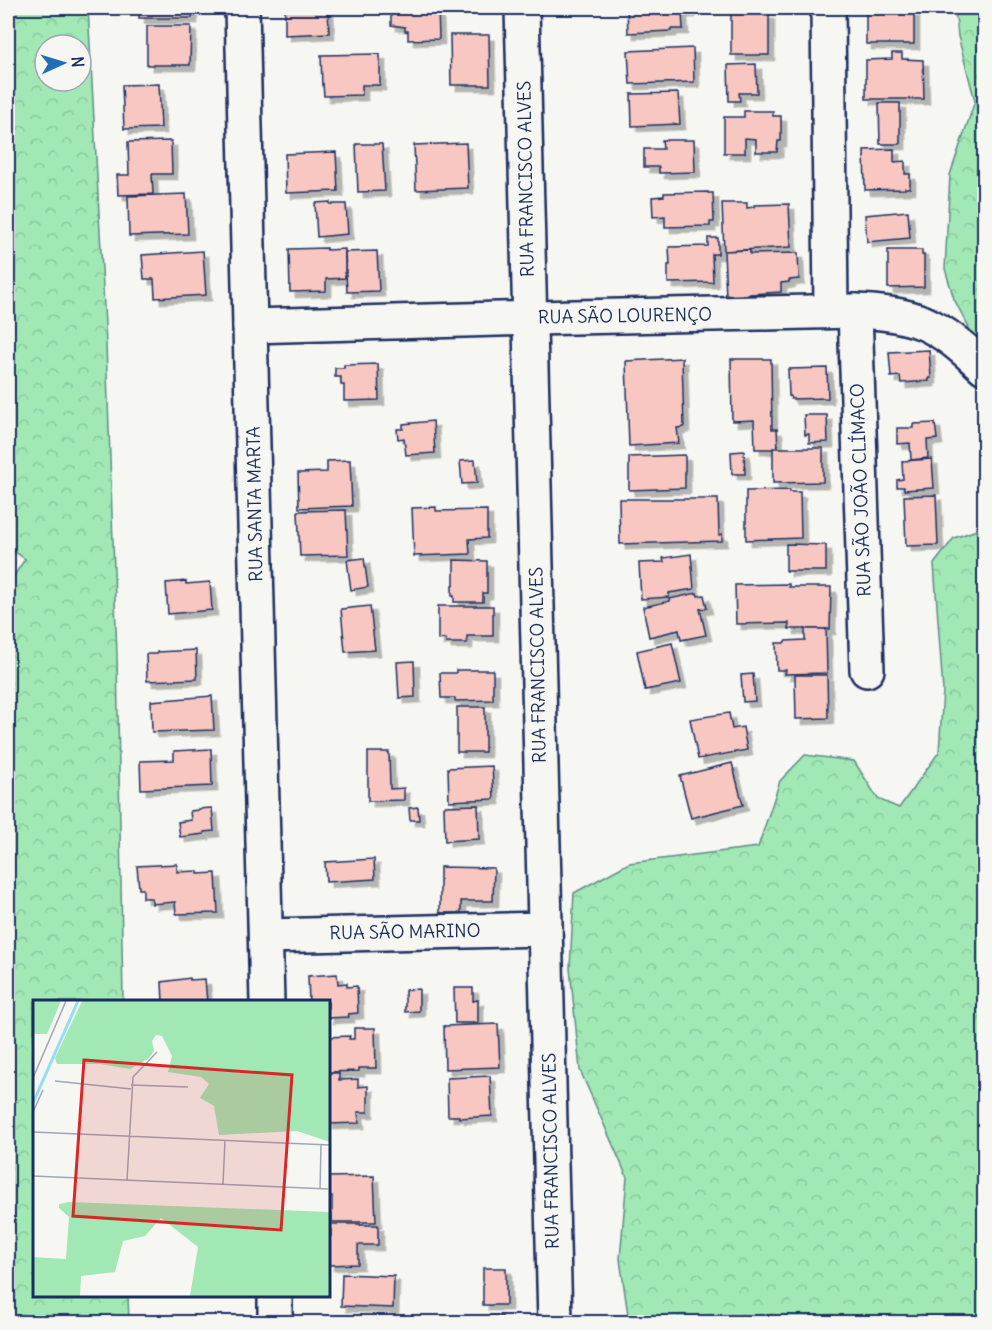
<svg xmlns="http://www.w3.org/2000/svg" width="992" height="1330" font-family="Delius,sans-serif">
	<defs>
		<pattern id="forest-crowns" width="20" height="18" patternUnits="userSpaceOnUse" patternTransform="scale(1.5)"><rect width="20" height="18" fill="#a1e8b4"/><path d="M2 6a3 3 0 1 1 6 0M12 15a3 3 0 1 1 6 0" fill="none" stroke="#8ac79d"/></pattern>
		<filter id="shadow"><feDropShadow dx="5.5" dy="5.5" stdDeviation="0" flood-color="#0004"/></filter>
	</defs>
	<rect width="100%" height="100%" fill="#f6f6f2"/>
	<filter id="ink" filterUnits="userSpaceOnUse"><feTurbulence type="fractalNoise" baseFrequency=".0167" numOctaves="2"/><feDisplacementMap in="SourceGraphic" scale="12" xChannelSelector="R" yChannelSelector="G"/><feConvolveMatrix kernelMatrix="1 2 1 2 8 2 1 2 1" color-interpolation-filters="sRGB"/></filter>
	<g filter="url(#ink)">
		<g fill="url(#forest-crowns)" stroke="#5e8c89" stroke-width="1.5" fill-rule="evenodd">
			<path d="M8,8h80l18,336 11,312 6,345 -89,1v294h94l1,26h-121v-737l17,-26 -17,-12zM45,45h36v36h-36z"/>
			<path d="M955,8h29v349l-30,-58 -9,-30 5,-94 25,-74 -17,-65z"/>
			<path d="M980,529l4,5v788h-355l-9,-63 7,-82 -47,-107 -10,-102 4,-75 55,-30 129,-16 22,-66 25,-26 49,6 24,38 21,9 40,-56 4,-61 -9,-127 20,-26z"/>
		</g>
		<g fill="#f8c7c1" stroke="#1b2f5e" stroke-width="1.5" filter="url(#shadow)">
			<path d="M145,8h47v10h-53v-8h6z"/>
			<path d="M285,8h43l1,25 -44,2z"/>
			<path d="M391,8h47l1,31 -31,1v-9h-3v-4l-14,-2z"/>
			<path d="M627,8h63v4h-8l1,17h-12v2l-43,2z"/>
			<rect x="866" y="12" width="48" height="32"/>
			<rect x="731" y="14" width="38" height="41"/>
			<path d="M147,26h44l-1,39h-43z"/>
			<path d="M450,35h39l1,50h-39z"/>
			<path d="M693,48l1,34 -64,2 -2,-33z"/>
			<path d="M892,53h10v6l21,1 1,39h-58v-39l26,-1z"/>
			<path d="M380,54v31h-18v10l-38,1 -1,-12 -1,1 -1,-30z"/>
			<path d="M756,64l1,29h-18l1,8h-11l-1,-36z"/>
			<path d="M159,84l2,44 -37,1 -2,-44z"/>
			<path d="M678,93l2,31 -48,2 -1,-32z"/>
			<path d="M879,103h21v41h-20z"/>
			<path d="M744,111h29v5h8v25h-3l-1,11h-21v-13l-11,-1v15h-21v-36h20z"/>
			<path d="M662,140h32l1,32 -36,1v-6h-15v-18h19z"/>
			<path d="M171,141l1,33h-20l1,20 -35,1 -1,-20h12l-1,-33z"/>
			<path d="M466,143l2,45 -52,2 -2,-45z"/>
			<path d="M356,144h26l3,47 -27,1z"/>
			<path d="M894,149v13l11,-1v13h5v14h-5v1l-40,1 -1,-40z"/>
			<path d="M336,152l2,39 -52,2 -1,-39z"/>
			<path d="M708,192v1h5l1,29h-4v4l-45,1v-11l-12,1 -1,-20 12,-1v-3z"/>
			<path d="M186,194l2,40 -59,2 -1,-40z"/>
			<path d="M330,202v2h16l2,30 -31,3 -2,-34z"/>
			<path d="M722,203h25v5l7,-1v-2l35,-1 2,43 -67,4z"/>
			<path d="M908,211l2,27 -43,4 -2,-27z"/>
			<path d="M708,238h10v16h-6l1,28 -45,1v-18h2l-1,-18 39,-1z"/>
			<path d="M327,248v2l18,-1v29l-19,1v12l-36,1 -1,-43z"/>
			<path d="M750,250v4l48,-1 1,26 -10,1v2l-8,1v9l-31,2 1,3 -25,1 -2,-47z"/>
			<path d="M888,250h34v5h2v32l-36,1z"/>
			<path d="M203,251l3,44 -51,3 -1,-19h-10l-2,-24z"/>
			<path d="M377,251l2,40 -32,1 -2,-40z"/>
			<path d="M929,350l2,28h-2v3l-28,2 -1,-7 -9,1 -2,-25z"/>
			<path d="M682,358l2,69 -7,1 2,15 -50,3 -3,-85z"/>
			<path d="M731,359h40l1,70h5l1,20h-23l-1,-29 -22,1z"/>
			<path d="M378,364l1,36 -35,1v-16h-3v-8h-6v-9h9v-3z"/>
			<path d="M827,368l1,30 -37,1 -1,-3h-1l-1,-27z"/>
			<path d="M804,415h23l1,27 -19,1v-9l-4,1z"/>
			<path d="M433,421l2,32 -29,2 -2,-17 -6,1 -1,-10h6v-5z"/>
			<path d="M935,423l2,16 -10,1 1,18 -17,2 -1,-17 -13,1v-16h16v-4z"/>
			<path d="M773,448h50v34l-50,1z"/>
			<path d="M744,451l1,23h-13l-1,-22z"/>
			<path d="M685,455v33l-56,2v-33z"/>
			<path d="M932,459l2,29 -30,2v-3h-7v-7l6,-1 -1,-18z"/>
			<path d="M350,460l2,46 -53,2 -1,-35 29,-1v-11z"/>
			<path d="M475,460l2,23 -15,1 -2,-23z"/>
			<path d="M790,490v2h10l1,46 -55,2v-49z"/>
			<path d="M936,495l2,50 -32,1 -2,-50z"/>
			<path d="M619,499h99l1,36 3,-1v7l-102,3z"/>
			<path d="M436,507v4l51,-1v28l-18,1 1,15 -56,2 -2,-48z"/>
			<path d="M346,510l2,45 -48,1 -2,-45z"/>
			<path d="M786,544l40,1v26h-40z"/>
			<path d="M691,554l3,35 -25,4v4l-28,2 -2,-36 25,-1 -1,-4z"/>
			<path d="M364,558l4,29 -17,3 -4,-30z"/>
			<path d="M454,560l33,1v32h-4v9h-29v-6h-2v-11h2z"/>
			<path d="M186,581v3l24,-2 2,28 -44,4 -2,-31z"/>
			<path d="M789,584v3h42l-1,42h-41v-6l-53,1 -1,-39z"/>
			<path d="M697,593l1,3 6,-1 3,13 -7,1 6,26 -25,5 -2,-10 -30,7 -6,-30 27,-6 -1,-2z"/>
			<path d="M370,606l5,44 -30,2 -4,-43z"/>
			<path d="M438,606h55v30h-26v7h-21l-1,-4 -7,1z"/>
			<path d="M805,629h21l1,44 -42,1 1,-4h-9l-1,-27h8l1,-2 20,-1z"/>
			<path d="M672,643l9,40 -36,7 -8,-39z"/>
			<path d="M196,650l1,29 -50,2 -1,-27h11v-2z"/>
			<path d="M414,661l1,36 -16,1 -2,-36z"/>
			<path d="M456,670h37v30l-38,1v-3h-14l-1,-25h16z"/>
			<path d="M753,674l2,27 -12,1 -2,-27z"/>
			<path d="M795,675h32l1,43 -32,1z"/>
			<path d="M212,696l2,34 -62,2 -1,-31z"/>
			<rect x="457" y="707" width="28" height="45"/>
			<path d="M729,713l3,16 11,-2 4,23 -49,9 -8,-40z"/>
			<path d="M211,749l1,37 -71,3 -1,-28 34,-1v-9z"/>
			<path d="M368,752h21l1,37 14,-1v12l-36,1z"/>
			<path d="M732,763l11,42 -52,13 -11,-42z"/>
			<path d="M492,766l2,33 -45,2 -1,-33z"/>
			<path d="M478,805l1,34 -34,2 -1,-35z"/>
			<path d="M418,807l1,13h-9l-1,-12z"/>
			<path d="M212,808l2,23 -10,1v2l-24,3 -2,-15 13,-2 -1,-9 8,-1v-1z"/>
			<path d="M374,859l1,20 -49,3 -1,-20z"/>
			<path d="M177,864v8l21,-1v3l18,-1 2,40 -42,1 -1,-12 -23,2v-6h-9v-9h-4l-2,-23z"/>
			<path d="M440,867l54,1 -1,33h-32v12h-21z"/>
			<path d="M337,974l1,10 9,-1v4l10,-1 1,27 -10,1 1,3 -21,1v-16h-19l-1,-26z"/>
			<path d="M190,978v2l15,-1 2,23h-44l-1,-20z"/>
			<path d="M454,988h19v13l5,-1v23h-23z"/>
			<path d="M419,989v22l-14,1v-22z"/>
			<path d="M498,1024l2,43 -55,2 -1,-43z"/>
			<path d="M354,1028h21l1,40h-17v3l-31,1v-35l22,-1 -1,3h5z"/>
			<path d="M328,1073h11v7l19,-1v8l10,-1v26h-10l1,11 -31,1z"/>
			<path d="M490,1076l2,40 -33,2v-2h-11l-1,-38z"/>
			<path d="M374,1176l2,46h-44v-26l-4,1v-20z"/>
			<path d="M331,1224h29v1h18v20h-20v19l-30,1v-29h3z"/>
			<rect x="483" y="1268" width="23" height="37"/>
			<path d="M342,1274l52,2 -1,32 -52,-2z"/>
			<path d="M502,1316v6h-32v-5z"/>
		</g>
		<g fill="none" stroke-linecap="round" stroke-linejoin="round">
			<g stroke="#1b2f5e" stroke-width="38">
				<g id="minor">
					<path d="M242,8l25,994"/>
					<path d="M522,8l33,1314"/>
					<path d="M828,8l3,303"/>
					<path d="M855,311l12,359"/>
					<path d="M250,326l325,-9 280,-6c23,1 47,3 69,12 23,10 42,28 60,44"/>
					<path d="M266,936l279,-7"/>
					<path d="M275,1296v26"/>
				</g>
			</g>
			<use href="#minor" stroke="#f6f6f2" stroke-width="33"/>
		</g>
	</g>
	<g text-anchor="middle" stroke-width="4.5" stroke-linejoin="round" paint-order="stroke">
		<g font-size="18" fill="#1b2f5e" stroke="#f6f6f2">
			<text transform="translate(526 179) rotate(-91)" y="6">RUA FRANCISCO ALVES</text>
			<text transform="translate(625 316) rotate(-1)" y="6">RUA SÃO LOURENÇO</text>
			<text transform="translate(861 490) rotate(-92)" y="6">RUA SÃO JOÃO CLÍMACO</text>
			<text transform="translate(255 504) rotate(-91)" y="6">RUA SANTA MARTA</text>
			<text transform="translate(538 665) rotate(-91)" y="6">RUA FRANCISCO ALVES</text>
			<text transform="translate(405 932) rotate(-1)" y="6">RUA SÃO MARINO</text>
			<text transform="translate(551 1151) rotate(-91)" y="6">RUA FRANCISCO ALVES</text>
		</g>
	</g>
	<g transform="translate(33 1000)">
		<rect width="297" height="297" fill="#f6f6f2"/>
		<path d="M0,1h28l-14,33h-14z" fill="#a1e8b4"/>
		<path d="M49,1h248v141l-33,-11 -78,4 -5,-29 -14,-8 9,-14 -8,-7 -33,-5 4,-16 -10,-20 -6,-1 -4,6 2,10 -6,8 -18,10 -30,-5h-43l-2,-6zM36,202l261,10v84h-140l8,-49 -37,-29 -16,18 -22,5 -8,31 -34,4 -1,20h-47v-39l33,2 3,-42 -10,-9v-4z" fill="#a1e8b4"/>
		<path fill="none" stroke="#95ddf7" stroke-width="3" d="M0,103l45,-102"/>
		<path fill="none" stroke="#9ea6b7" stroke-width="1.5" d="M0,78l33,-77M22,81l76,8M98,85l57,2M0,112l10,-22M0,132l297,13M0,176l295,13M94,180l6,-103 24,-25M190,184l2,-44M287,189l1,-44"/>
		<path fill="#d62828" fill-opacity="0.15" stroke="#d62828" stroke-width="3" d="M51,60l208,15 -11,155 -208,-14z"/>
		<rect width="297" height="297" fill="none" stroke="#1b2f5e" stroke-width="3"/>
	</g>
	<rect width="992" height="1330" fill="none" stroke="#f6f6f2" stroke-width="30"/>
	<rect x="15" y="15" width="962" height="1300" fill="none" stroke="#1b2f5e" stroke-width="2" filter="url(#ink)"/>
	<g transform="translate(63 63) rotate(86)"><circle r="28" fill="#f6f6f2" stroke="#9ea6b7" stroke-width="1.5"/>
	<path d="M0-4.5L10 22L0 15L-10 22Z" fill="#1f6fb2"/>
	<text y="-9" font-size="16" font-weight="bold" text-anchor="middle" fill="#1b2f5e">N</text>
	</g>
</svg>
